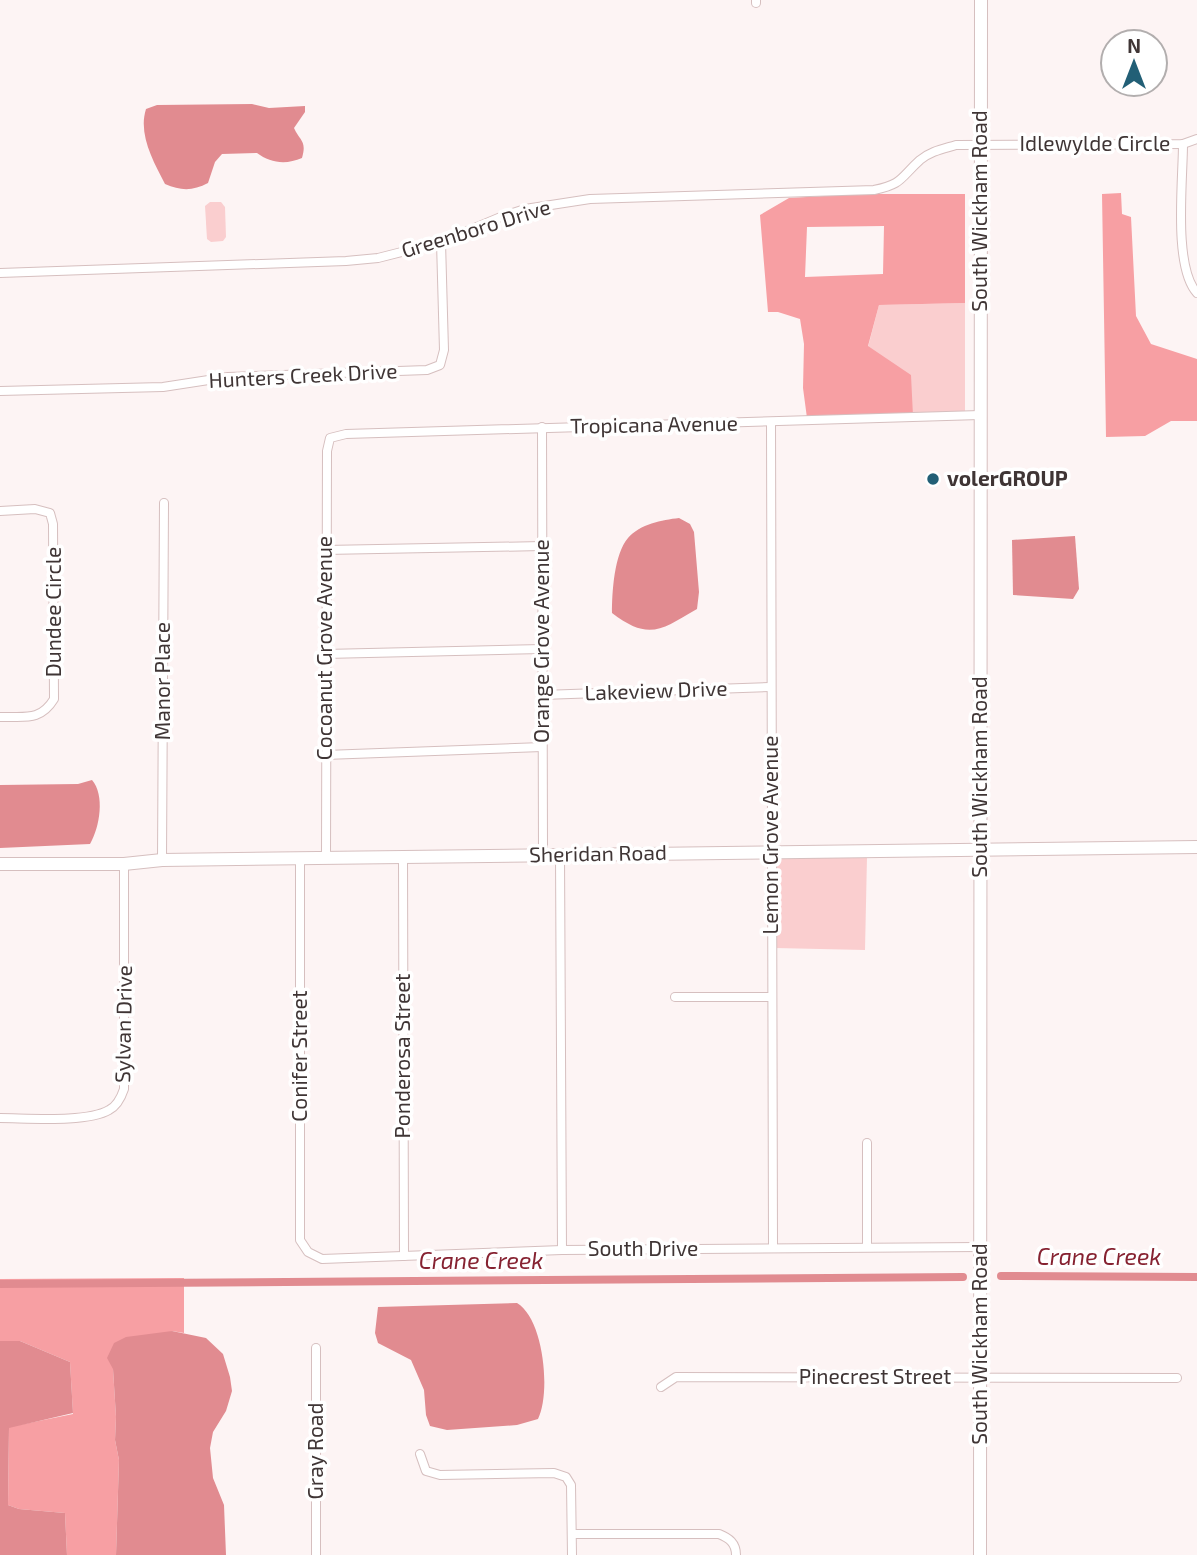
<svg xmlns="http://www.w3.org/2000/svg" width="1197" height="1555" font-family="'Exo 2',sans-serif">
	<rect width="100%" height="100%" fill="#fdf4f4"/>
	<g fill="#facecf">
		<path d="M210,202h11l4,5 1,30 -3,4 -12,1 -4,-3 -2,-33z"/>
		<path d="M965,303v113h-52l-45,-69 11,-42z"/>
		<path d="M867,857l-2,93 -90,-2 -1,-86 4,-4z"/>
	</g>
	<g fill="#f79fa3" fill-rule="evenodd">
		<path d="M1121,193l1,21 9,3 5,99 15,28 46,15v62h-26l-26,15 -39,1 -4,-243z"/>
		<path d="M858,194h107v109l-86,2 -11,41 43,29 2,41 -106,2 -4,-30 1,-44 -4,-25 -22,-7h-10l-8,-97 29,-17zM884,226l-1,48 -78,3 2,-50z"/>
		<path d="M184,1278v55l-12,-2 -59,38 3,48 -1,23 4,20 -3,95h-49l-2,-42 -46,-4 -11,-4 1,-78 64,-13 -3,-52 -50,-21h-20v-62z"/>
	</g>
	<g fill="#e18b90">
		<path d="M252,104l17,4 36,-2v6l-11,16c6,13 13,13 8,30 -16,7 -32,5 -45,-5l-35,1 -7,8 -7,21c-15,8 -27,8 -43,1 -12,-23 -27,-50 -19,-75l11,-4z"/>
		<path d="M679,518l11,6 4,8 5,60 -2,17c-36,21 -48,32 -85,4 0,-20 2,-59 16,-75 12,-14 34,-18 51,-20z"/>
		<path d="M1075,536l4,53 -6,10 -60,-4 -1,-55z"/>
		<path d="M92,780c13,15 8,47 -2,64l-90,4v-63l78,-1z"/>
		<path d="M517,1303c27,16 34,90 21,116l-21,6 -70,5 -17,-4 -4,-11 -2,-25 -13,-30 -33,-17 -3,-10 3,-26z"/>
		<path d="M172,1331l34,7 17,16 7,23 2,14 -6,20 -13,21 -3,16 3,30 11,27 2,50h-110l3,-95 -4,-20 1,-23 -3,-48 -6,-11 7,-15 12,-6z"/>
		<path d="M0,1341h20l50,21 3,51 -64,15 -1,77 11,4 46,4 2,42h-67z"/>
	</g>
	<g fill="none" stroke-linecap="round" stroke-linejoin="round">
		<g stroke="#e18b90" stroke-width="8">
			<path d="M1001,1276l196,1"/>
			<path d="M0,1284l963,-7"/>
		</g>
		<g stroke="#d6bfbf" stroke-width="10">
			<g id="street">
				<path d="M756,0v3"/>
				<path d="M1183,144c0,36 -10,123 14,149"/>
				<path d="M0,273l346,-12 32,-3 63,-16 62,-26 22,-7 65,-10 284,-9c29,-6 26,-12 46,-30 11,-9 23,-11 36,-15l227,-1 14,-5"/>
				<path d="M0,391l163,-4 65,-10 199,-7 13,-5 4,-15 -3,-108"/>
				<path d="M771,422l2,826"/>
				<path d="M542,427l1,428"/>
				<path d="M0,511l35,-2 15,4 3,11 1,175c-14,23 -30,17 -54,18"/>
				<path d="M325,550l217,-4"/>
				<path d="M325,654l217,-5"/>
				<path d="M542,695l228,-8"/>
				<path d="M325,755l217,-8"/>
				<path d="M560,855l2,395"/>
				<path d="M403,856l1,400"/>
				<path d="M300,858v382l8,12 14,7 240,-9 418,-3"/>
				<path d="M326,858l1,-407 3,-13 16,-4 634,-19"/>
				<path d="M162,860l2,-357"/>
				<path d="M675,997h96"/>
				<path d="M0,1118c27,0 87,5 109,-8 8,-4 12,-12 15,-21v-225"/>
				<path d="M867,1247v-104"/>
				<path d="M316,1348v207"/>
				<path d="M661,1387l15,-10 501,1"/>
				<path d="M420,1454l6,17 14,4 114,-2 12,4 5,8 1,70"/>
				<path d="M572,1534h147c10,4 17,9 17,21"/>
			</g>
		</g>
		<g stroke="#d6bfbf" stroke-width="14">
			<g id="secondary">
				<path d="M0,864h124l38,-4 1035,-13"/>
				<path d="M980,1555l1,-1555"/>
			</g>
		</g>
		<use href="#street" stroke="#fff" stroke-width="8"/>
		<use href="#secondary" stroke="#fff" stroke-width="12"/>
	</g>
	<circle fill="#225f76" stroke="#fff" stroke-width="2.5" cx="933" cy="479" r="7"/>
	<g text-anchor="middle" stroke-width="7" stroke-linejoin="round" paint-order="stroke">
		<g font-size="21" fill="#3f3535" stroke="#fff">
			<text x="1095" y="151">Idlewylde Circle</text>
			<text transform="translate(980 211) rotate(-90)" y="7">South Wickham Road</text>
			<text transform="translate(476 229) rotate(-17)" y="7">Greenboro Drive</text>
			<text transform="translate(303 376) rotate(-3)" y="7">Hunters Creek Drive</text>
			<text transform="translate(654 425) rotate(-1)" y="7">Tropicana Avenue</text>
			<text transform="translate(54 612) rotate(-90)" y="7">Dundee Circle</text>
			<text transform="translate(542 641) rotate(-90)" y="7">Orange Grove Avenue</text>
			<text transform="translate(325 648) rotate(-90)" y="7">Cocoanut Grove Avenue</text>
			<text transform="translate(163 681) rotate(-90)" y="7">Manor Place</text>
			<text transform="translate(656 691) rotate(-2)" y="7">Lakeview Drive</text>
			<text transform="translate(980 777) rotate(-90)" y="7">South Wickham Road</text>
			<text transform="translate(771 835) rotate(-90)" y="7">Lemon Grove Avenue</text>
			<text transform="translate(598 854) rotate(-1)" y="7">Sheridan Road</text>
			<text transform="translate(124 1024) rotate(-89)" y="7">Sylvan Drive</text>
			<text transform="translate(300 1056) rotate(-90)" y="7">Conifer Street</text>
			<text transform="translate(403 1056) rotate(-90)" y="7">Ponderosa Street</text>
			<text x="643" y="1256">South Drive</text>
			<text transform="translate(980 1344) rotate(-90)" y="7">South Wickham Road</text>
			<text x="875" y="1384">Pinecrest Street</text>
			<text transform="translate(316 1451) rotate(-90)" y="7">Gray Road</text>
		</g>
		<g font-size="21" font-weight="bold" fill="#3f3535" stroke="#fff" text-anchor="start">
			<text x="947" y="486">volerGROUP</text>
		</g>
		<g font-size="23" font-style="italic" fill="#862231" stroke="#fff">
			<text x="1099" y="1265">Crane Creek</text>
			<text x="481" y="1269">Crane Creek</text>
		</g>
	</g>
	<g transform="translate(1134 63)"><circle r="33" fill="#ffffff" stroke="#b2aeae" stroke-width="2"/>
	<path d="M0-5L12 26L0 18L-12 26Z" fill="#225f76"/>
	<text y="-10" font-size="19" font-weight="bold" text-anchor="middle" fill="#3f3535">N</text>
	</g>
</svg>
